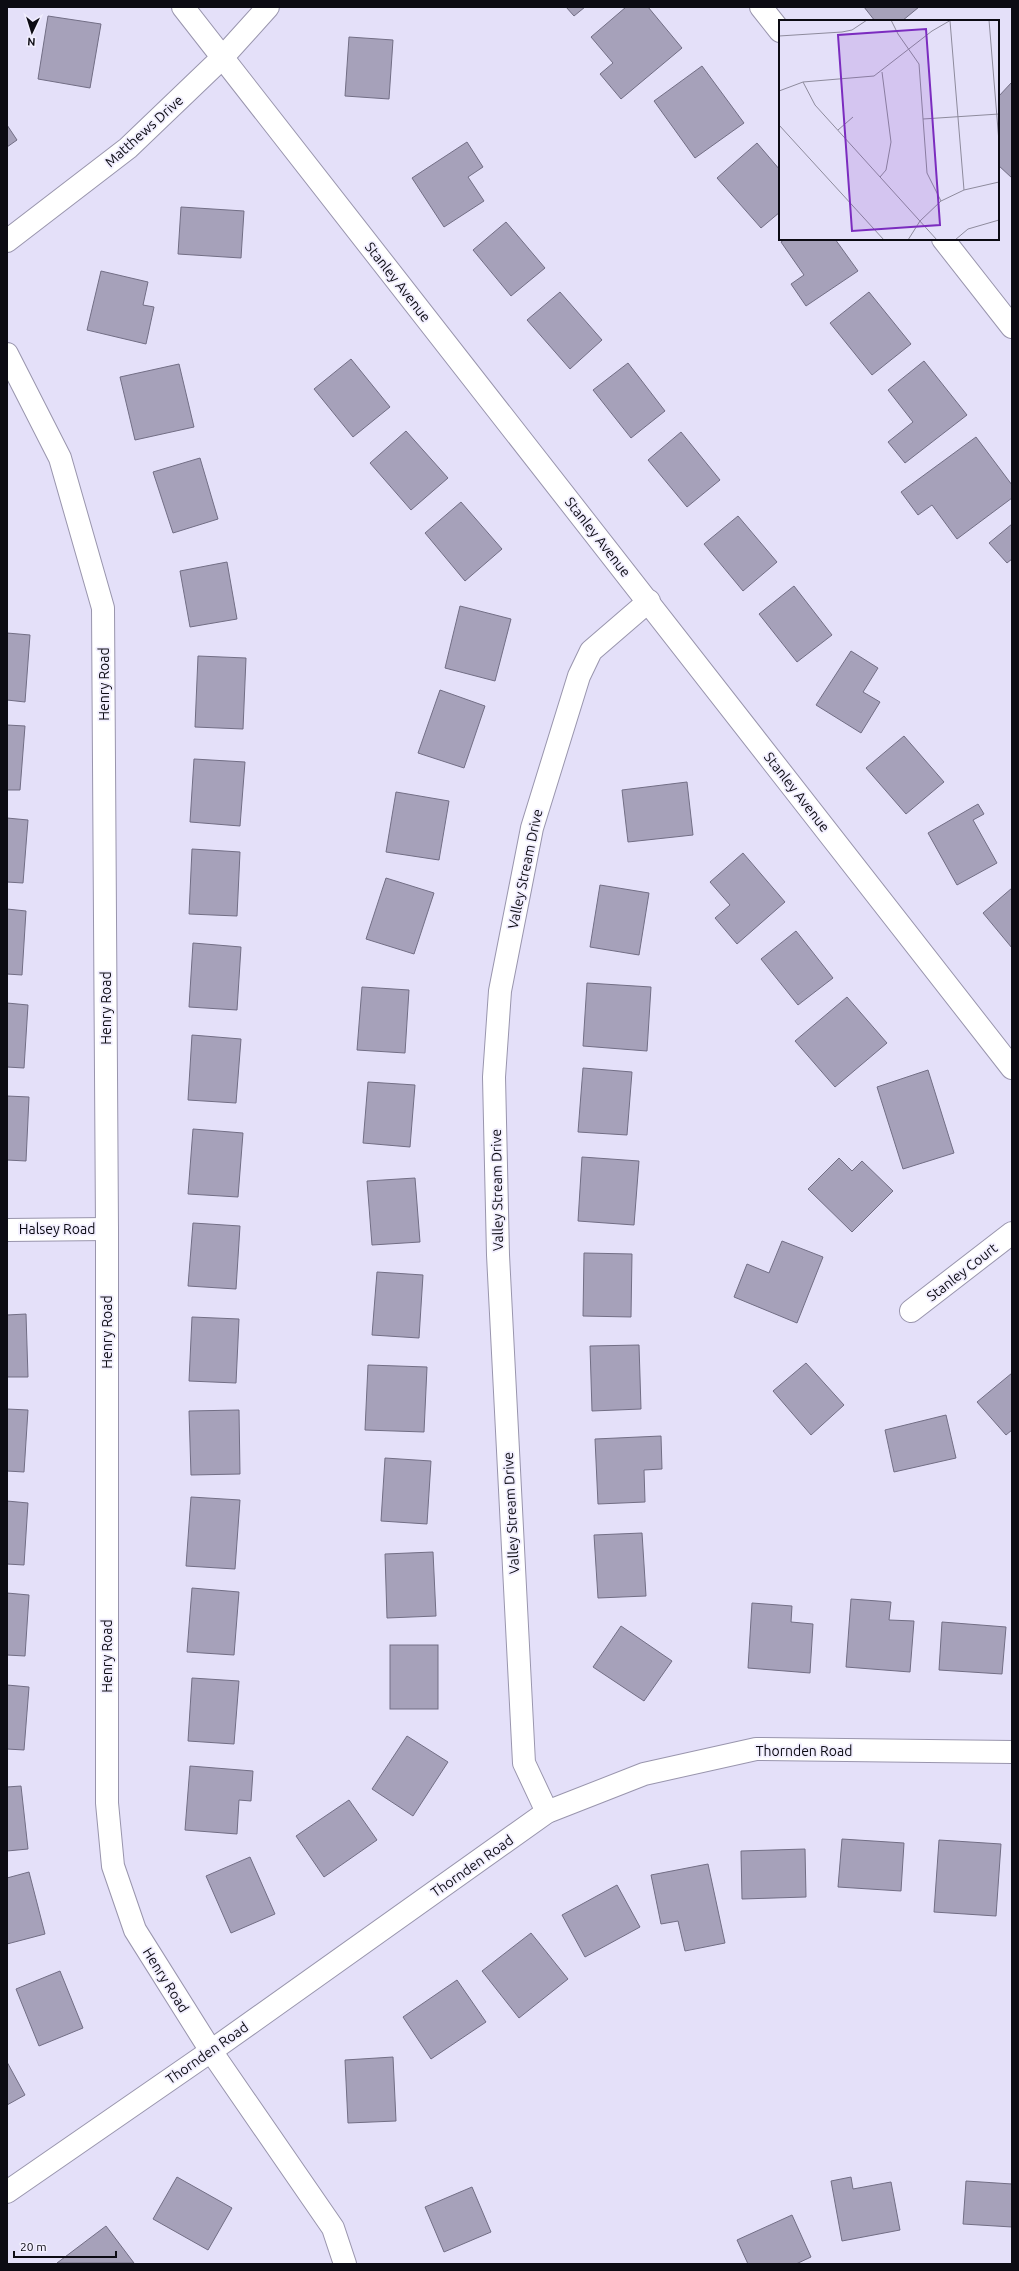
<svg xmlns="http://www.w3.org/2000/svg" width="1019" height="2271" font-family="Ubuntu,sans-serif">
	<rect width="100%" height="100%" fill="#e4e0f9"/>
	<g fill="#a6a1ba" stroke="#726e85">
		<path d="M566,7h19l-11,9z"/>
		<path d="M626,7h22l34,41 -61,51 -21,-25 13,-11 -22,-26z"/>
		<path d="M864,7h55l-17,14h-27z"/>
		<path d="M48,16l53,8 -11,64 -52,-9z"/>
		<path d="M349,37l44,3 -4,59 -44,-3z"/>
		<path d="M702,66l42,57 -49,35 -41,-57z"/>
		<path d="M1012,82v96l-14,-13v-68z"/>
		<path d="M7,125l10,15 -10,7z"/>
		<path d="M467,142l16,25 -15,10 16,24 -40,26 -32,-49z"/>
		<path d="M757,143l23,27v42l-19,16 -44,-50z"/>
		<path d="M181,207l63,4 -3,47 -63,-4z"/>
		<path d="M506,222l39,46 -34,28 -38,-46z"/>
		<path d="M785,239h50l23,32 -52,35 -15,-22 13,-9 -23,-33z"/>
		<path d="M101,271l47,11 -5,23 11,2 -8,37 -59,-14z"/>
		<path d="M560,292l42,48 -32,29 -43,-49z"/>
		<path d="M869,292l42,52 -39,31 -42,-52z"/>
		<path d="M351,359l39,48 -37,30 -39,-48z"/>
		<path d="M924,361l43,54 -62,48 -17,-21 25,-20 -25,-32z"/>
		<path d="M628,363l37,48 -34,27 -38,-48z"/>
		<path d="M179,364l15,63 -59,13 -15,-63z"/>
		<path d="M406,431l42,47 -37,32 -41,-47z"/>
		<path d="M681,432l39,48 -33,27 -39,-47z"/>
		<path d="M976,437l36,48v13l-55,41 -25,-34 -14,10 -17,-23z"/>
		<path d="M200,458l18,61 -45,14 -20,-61z"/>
		<path d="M461,502l41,47 -37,32 -40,-48z"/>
		<path d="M738,516l39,46 -34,29 -39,-47z"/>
		<path d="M1012,524v35l-5,4 -18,-20z"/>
		<path d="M227,562l10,57 -47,8 -10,-56z"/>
		<path d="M794,586l38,49 -35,27 -38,-48z"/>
		<path d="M460,606l51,13 -16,62 -50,-13z"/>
		<path d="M7,633l23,2 -5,67 -18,-2z"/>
		<path d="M851,651l27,17 -15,24 17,10 -19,31 -45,-28z"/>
		<path d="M198,656l48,2 -3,71 -48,-2z"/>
		<path d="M440,690l45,16 -21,62 -46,-15z"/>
		<path d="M7,725l18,1 -5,64h-13z"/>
		<path d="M904,736l40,46 -38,32 -40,-46z"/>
		<path d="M194,759l51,3 -5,64 -50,-4z"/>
		<path d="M687,782l6,53 -65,7 -6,-52z"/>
		<path d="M396,792l53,9 -10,59 -53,-8z"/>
		<path d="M978,804l6,10 -11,6 24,43 -40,22 -29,-52z"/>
		<path d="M7,818l21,2 -5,63 -16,-1z"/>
		<path d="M192,849l48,3 -3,64 -48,-2z"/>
		<path d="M743,853l42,49 -48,42 -22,-26 15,-13 -20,-23z"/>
		<path d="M386,878l48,15 -20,61 -48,-15z"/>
		<path d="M600,885l49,8 -10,62 -49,-8z"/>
		<path d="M1012,888v60l-29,-35z"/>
		<path d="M7,909l19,2 -4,64 -15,-1z"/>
		<path d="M796,931l37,47 -35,27 -37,-46z"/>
		<path d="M193,943l48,4 -4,63 -48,-3z"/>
		<path d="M587,983l64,4 -4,64 -64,-5z"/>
		<path d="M362,987l47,3 -4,63 -48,-3z"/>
		<path d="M847,997l40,46 -52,44 -40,-46z"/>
		<path d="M7,1003l21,2 -4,63 -17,-1z"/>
		<path d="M192,1035l49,4 -5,64 -48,-3z"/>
		<path d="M583,1068l49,4 -5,63 -49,-3z"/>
		<path d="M928,1070l26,83 -51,16 -26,-82z"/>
		<path d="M368,1082l47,3 -5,62 -47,-4z"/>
		<path d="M7,1096l22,1 -3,64 -19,-1z"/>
		<path d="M193,1129l50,4 -5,64 -50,-3z"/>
		<path d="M582,1157l57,4 -5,64 -56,-4z"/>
		<path d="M839,1158l13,13 10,-10 31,30 -41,41 -44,-43z"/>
		<path d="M415,1178l5,64 -48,3 -5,-64z"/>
		<path d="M193,1223l47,3 -4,63 -48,-3z"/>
		<path d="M782,1241l41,16 -26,66 -63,-26 13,-33 22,9z"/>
		<path d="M584,1253l48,1 -1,63 -48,-1z"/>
		<path d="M377,1272l46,3 -4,63 -47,-3z"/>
		<path d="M26,1314l2,63h-21v-62z"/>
		<path d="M192,1317l47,2 -3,64 -47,-2z"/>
		<path d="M639,1345l2,64 -49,2 -2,-65z"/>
		<path d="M806,1363l38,42 -33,30 -38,-44z"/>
		<path d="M368,1365l59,2 -3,65 -59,-2z"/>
		<path d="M1012,1373v57l-6,5 -29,-33z"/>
		<path d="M7,1409l21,1 -4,62 -17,-1z"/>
		<path d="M239,1410l1,64 -49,1 -2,-64z"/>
		<path d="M946,1415l10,43 -62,14 -9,-42z"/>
		<path d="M661,1436l1,33 -18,1 1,32 -47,2 -3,-65z"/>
		<path d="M385,1458l46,3 -4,63 -46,-3z"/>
		<path d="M191,1497l49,3 -5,69 -49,-3z"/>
		<path d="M7,1501l21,2 -4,62 -17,-1z"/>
		<path d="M642,1533l4,63 -48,2 -4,-63z"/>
		<path d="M433,1552l3,64 -49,2 -2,-64z"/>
		<path d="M192,1588l47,4 -5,63 -47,-3z"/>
		<path d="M7,1593l22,2 -4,61 -18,-1z"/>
		<path d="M851,1599l40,3 -2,18 25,1 -4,51 -64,-5z"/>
		<path d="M752,1603l40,3 -1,16 22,2 -3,49 -62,-5z"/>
		<path d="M942,1622l64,5 -4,47 -63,-4z"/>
		<path d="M621,1626l51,35 -28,40 -51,-34z"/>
		<rect x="390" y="1645" width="48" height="64"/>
		<path d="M192,1678l47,3 -5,63 -46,-3z"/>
		<path d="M7,1685l22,2 -5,63 -17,-1z"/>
		<path d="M407,1736l41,26 -35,54 -41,-27z"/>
		<path d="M190,1766l63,5 -2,30 -12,-1 -2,34 -52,-4z"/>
		<path d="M21,1786l7,63 -21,2v-64z"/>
		<path d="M349,1800l28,40 -53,37 -28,-41z"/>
		<path d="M842,1839l62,4 -3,48 -63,-4z"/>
		<path d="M939,1840l62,4 -5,72 -62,-4z"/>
		<path d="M805,1849l1,48 -64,2 -1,-48z"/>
		<path d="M250,1857l25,57 -44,19 -25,-57z"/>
		<path d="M708,1864l17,79 -40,8 -7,-30 -17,3 -10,-49z"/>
		<path d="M29,1872l16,62 -38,10v-66z"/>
		<path d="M617,1885l23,42 -55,30 -23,-42z"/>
		<path d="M531,1933l37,46 -49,39 -37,-47z"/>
		<path d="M60,1971l23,57 -44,18 -23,-57z"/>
		<path d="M457,1980l29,42 -55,37 -28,-42z"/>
		<path d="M393,2057l3,64 -48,2 -3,-63z"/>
		<path d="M7,2062l18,33 -18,10z"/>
		<path d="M177,2177l55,31 -24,42 -55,-31z"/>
		<path d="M851,2177l2,12 38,-7 9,48 -58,11 -11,-60z"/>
		<path d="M966,2181l46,3v43l-49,-3z"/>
		<path d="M472,2187l19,45 -47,20 -19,-45z"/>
		<path d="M792,2215l19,42 -15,7h-48l-11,-24z"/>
		<path d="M106,2226l28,37h-77z"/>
	</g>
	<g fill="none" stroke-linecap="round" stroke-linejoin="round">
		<g stroke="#9995ad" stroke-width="24">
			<g id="street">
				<path d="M183,7l829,1061"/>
				<path d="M761,7l19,24"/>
				<path d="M943,239l69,88"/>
				<path d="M7,241l121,-93 94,-90 46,-51"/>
				<path d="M7,354l53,104 43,150 4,621v574l6,63 22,64 76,121 122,177 12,36"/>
				<path d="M7,1230l100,-1"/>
				<path d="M911,1311l101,-78"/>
				<path d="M547,1812l-23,-49 -26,-508 -4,-178 6,-86 32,-163 47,-152 12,-25 58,-50"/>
				<path d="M7,2192l204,-141 336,-239 97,-38 112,-25 256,3"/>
			</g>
		</g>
		<use href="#street" stroke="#fff" stroke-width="22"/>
	</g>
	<g text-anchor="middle" stroke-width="3.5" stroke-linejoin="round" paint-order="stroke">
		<g font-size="14" fill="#0c0b13" stroke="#f1eefe">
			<text transform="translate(144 131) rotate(-42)" y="5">Matthews Drive</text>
			<text transform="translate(398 282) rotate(52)" y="5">Stanley Avenue</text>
			<text transform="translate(598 537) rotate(52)" y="5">Stanley Avenue</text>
			<text transform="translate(104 684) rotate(-90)" y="5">Henry Road</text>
			<text transform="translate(797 792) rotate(52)" y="5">Stanley Avenue</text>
			<text transform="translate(525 869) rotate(-78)" y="5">Valley Stream Drive</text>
			<text transform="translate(106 1008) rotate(-90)" y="5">Henry Road</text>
			<text transform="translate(497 1190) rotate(-91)" y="5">Valley Stream Drive</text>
			<text x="57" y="1234">Halsey Road</text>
			<text transform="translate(962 1272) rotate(-38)" y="5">Stanley Court</text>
			<text transform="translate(107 1332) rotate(-90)" y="5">Henry Road</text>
			<text transform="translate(511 1513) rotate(-93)" y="5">Valley Stream Drive</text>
			<text transform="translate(107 1656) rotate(-90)" y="5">Henry Road</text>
			<text x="804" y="1756">Thornden Road</text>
			<text transform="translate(472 1866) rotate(-35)" y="5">Thornden Road</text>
			<text transform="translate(166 1980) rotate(58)" y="5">Henry Road</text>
			<text transform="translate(207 2053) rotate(-35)" y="5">Thornden Road</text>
		</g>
	</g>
	<g transform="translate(779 20)">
		<rect width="220" height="220" fill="#e4e0f9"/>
		<path fill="none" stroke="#8e8b9d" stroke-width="1" d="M112,0l7,14 21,30 8,109 14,28M210,0l10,122M171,1l14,169M0,16l63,-4 10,-2 15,-10M24,62l12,23 122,135M0,71l24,-9 71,-6 58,-45 19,-11M144,99l76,-5M0,105l105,115M59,110l15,-13M101,157l6,-7 5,-28 -9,-70M129,220l12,-19 21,-20 23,-11 35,-8M176,220l13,-11 31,-9"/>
		<path fill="#7b2cbf" fill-opacity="0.15" stroke="#7b2cbf" stroke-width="2" d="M147,9l14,196 -88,6 -14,-196z"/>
		<rect width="220" height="220" fill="none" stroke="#0c0b13" stroke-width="2"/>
	</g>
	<rect width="1019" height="2271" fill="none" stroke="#0c0b13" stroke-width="16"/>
	<g transform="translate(32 32) rotate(184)" stroke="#f1eefe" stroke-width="3" paint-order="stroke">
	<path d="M0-3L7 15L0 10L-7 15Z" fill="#0c0b13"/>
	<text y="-6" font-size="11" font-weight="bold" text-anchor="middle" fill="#0c0b13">N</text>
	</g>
	<path d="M14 2251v6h102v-6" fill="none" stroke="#0c0b13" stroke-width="2"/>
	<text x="20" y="2251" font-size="12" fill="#0c0b13" stroke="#f1eefe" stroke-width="3" paint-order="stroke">20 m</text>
</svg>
